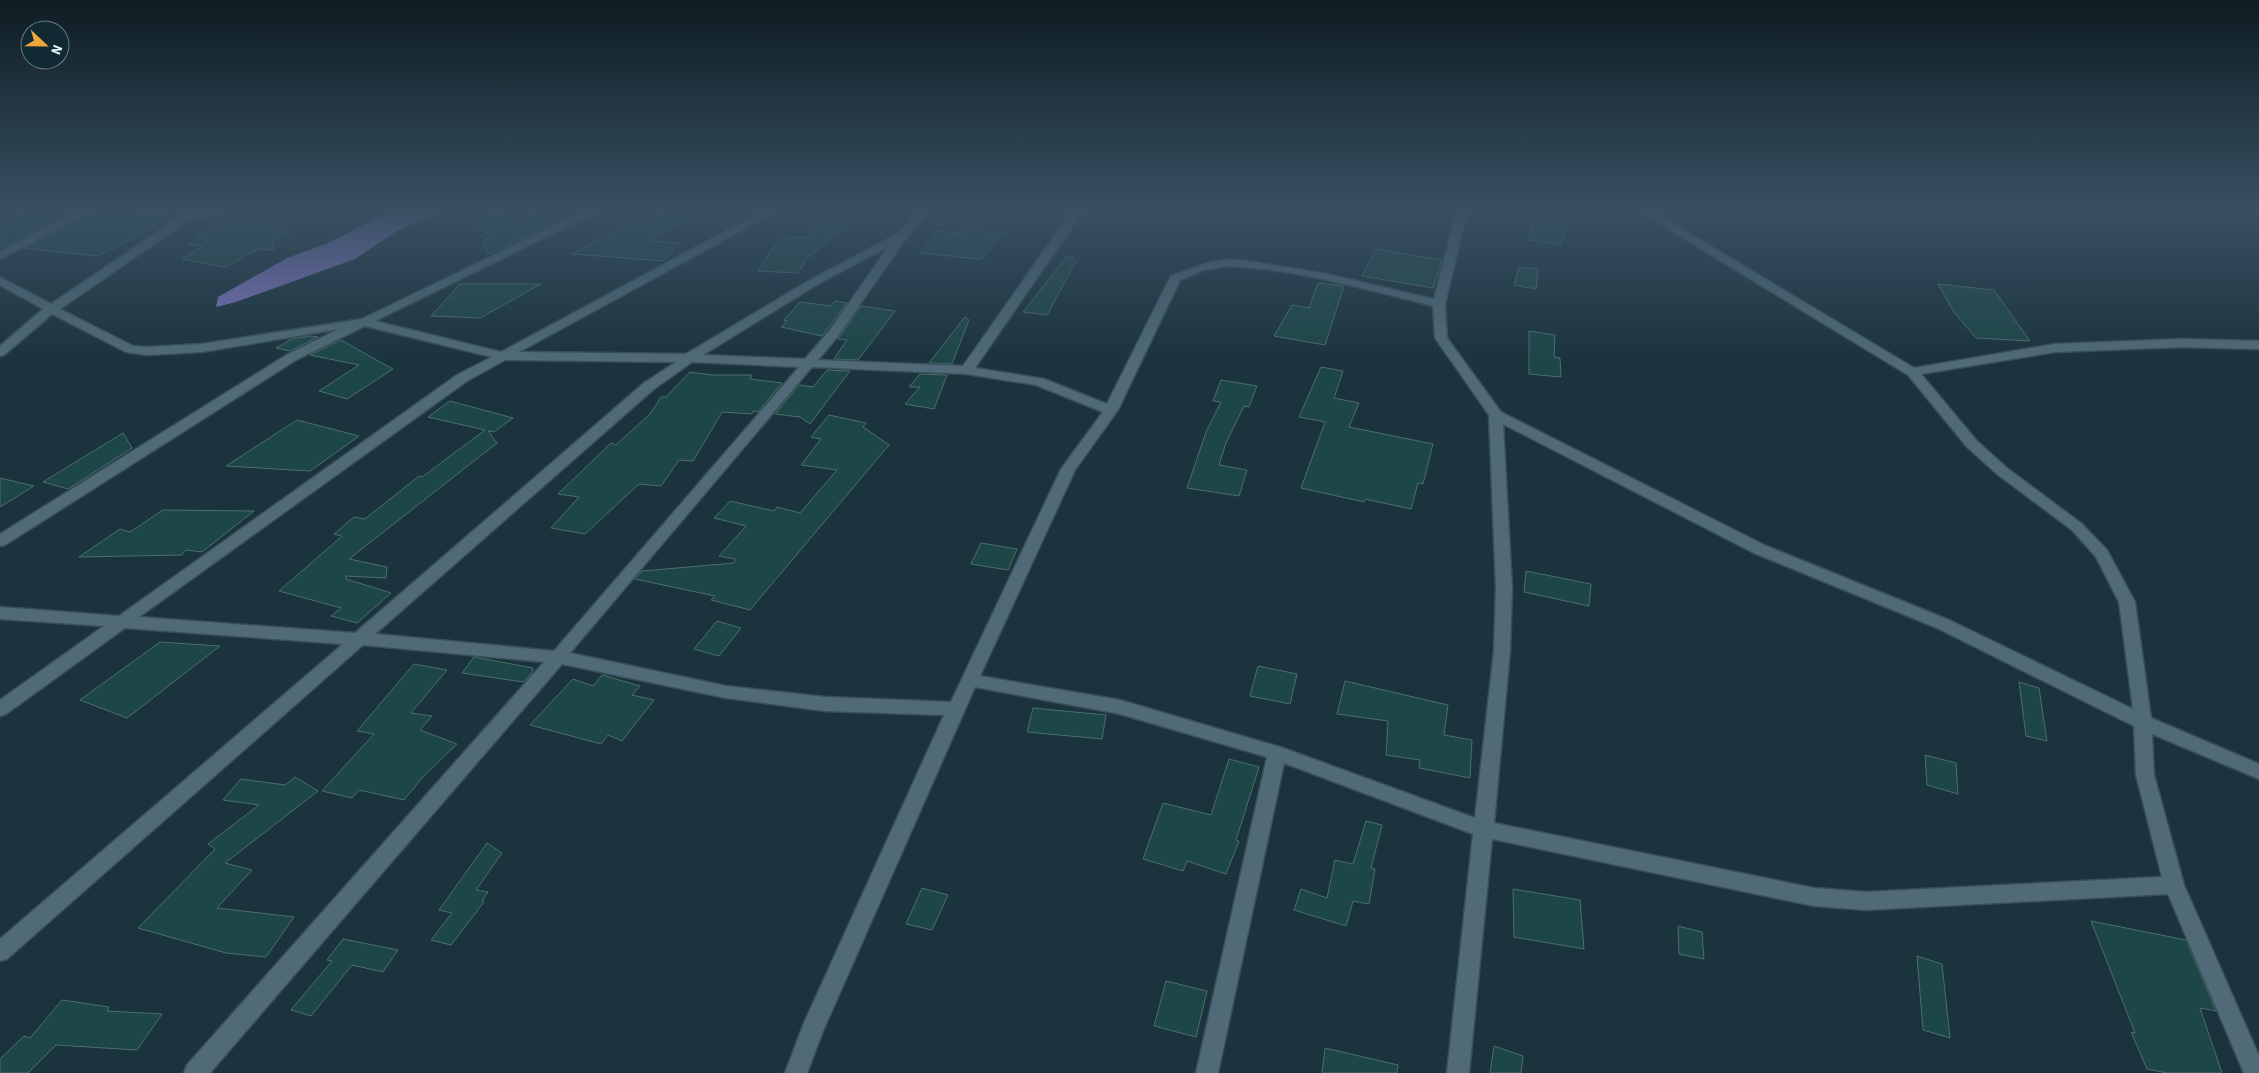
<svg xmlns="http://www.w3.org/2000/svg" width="2259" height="1073" font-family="'Source Sans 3',sans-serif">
	<rect width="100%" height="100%" fill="#1a333d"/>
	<path fill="#8074c1" d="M391,211h50l-44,20 -42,28 -119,43 -20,5 2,-10 69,-39 41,-15z"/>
	<g fill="#1d4647" stroke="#4e6e6e">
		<path d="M27,211h46l-67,36 -6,-1v-20z"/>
		<path d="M94,211l78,2 -49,31 -26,12 -73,-8z"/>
		<path d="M663,211h40l-56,30 33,2 -17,18 -91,-7 51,-28 6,3z"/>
		<path d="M495,214l23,7 11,-7 31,7 -72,33 -6,-12 12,-7 -26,-8z"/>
		<path d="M1534,217l33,5 -6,23 -32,-5z"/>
		<path d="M819,221l32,1 -43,35 -10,16 -40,-2 14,-22 14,-13 21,2z"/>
		<path d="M242,222l48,10 -16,8 -1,10 -15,-1 -33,18 -43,-8 22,-13 -16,-1 28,-19 13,3z"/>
		<path d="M964,229l38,4 -18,24 -5,2 -59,-6 16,-22 24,2z"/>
		<path d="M1376,249l66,11 -9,28 -71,-12z"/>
		<path d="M1068,255l8,6 -29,54 -24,-3z"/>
		<path d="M1519,267l19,2 -2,20 -22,-4z"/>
		<path d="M1318,283l26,3 -19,59 -51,-9 18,-31 17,3z"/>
		<path d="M460,284h81l-61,34 -49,-2z"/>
		<path d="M1938,284l56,6 36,51 -54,-3 -22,-26z"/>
		<path d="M835,301l12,2 -25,33 -41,-9 6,-6 -3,-1 16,-18 31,4z"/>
		<path d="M861,306l34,5 -37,49 -24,-1 13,-19 -9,-1z"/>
		<path d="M965,317l4,3 -17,44 -23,-1z"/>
		<path d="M1529,331l26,4 -1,22 6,1 1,19 -32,-3z"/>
		<path d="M310,336l8,1 -28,14 -14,-3 16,-9z"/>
		<path d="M341,340l30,17 22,12 -46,30 -28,-8 40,-26 -49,-10z"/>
		<path d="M1321,367l22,4 -9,27 25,5 -10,24 84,17 -10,40 -5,-1 -7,26 -46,-10 -1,3 -63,-14 24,-66 -26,-5z"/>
		<path d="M827,370l23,1 -40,53 -10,-7 -25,-3 24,-29 14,2z"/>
		<path d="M690,372l22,3h40l-2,4 32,4 -24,29 -5,-1 -1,3 -30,-2 -29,49 -14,-1 -18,26 -22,-2 -54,50 -34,-6 28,-31 -21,-3 53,-51 5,2 34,-31 11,-17h5z"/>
		<path d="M920,374l27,1 -13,34 -29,-5 15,-17h-11z"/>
		<path d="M1221,380l36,6 -8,21 -5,-1 -18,37 -7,22 28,5 -8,26 -52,-8 19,-56 15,-30 -8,-1z"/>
		<path d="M450,401l63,17 -19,14 -6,-1 9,12 -148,116 38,8 -1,11 -40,-2v3l45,14 -34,30 -26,-7 10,-8 -62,-17 63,-55 -8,-2 20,-17 11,2 54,-43 3,1 63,-47 -57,-13z"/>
		<path d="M829,415l37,8 -3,4 26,18 -139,165 -39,-10 4,-4 -80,-17 7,-8 92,-8 1,-4 -16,-3 27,-30 -32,-8 16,-17 44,10 3,-4 23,6 37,-43 -36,-5 20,-26 -10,-2z"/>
		<path d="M297,420l62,16 -49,35 -84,-5z"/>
		<path d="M123,433l9,15 -64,41 -25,-7z"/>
		<path d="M0,478l34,8 -34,21z"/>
		<path d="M163,510l91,1 -52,41 -16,-2 -4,5 -103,2 41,-28 10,3z"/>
		<path d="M981,543l36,6 -9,21 -37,-6z"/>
		<path d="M1526,571l65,13 -2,22 -65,-14z"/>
		<path d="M717,621l24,7 -22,28 -25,-7z"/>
		<path d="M160,642l60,4 -93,72 -47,-18z"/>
		<path d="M474,657l59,11 -1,5 -9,9 -61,-9z"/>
		<path d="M414,664l33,6 -36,43 21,3 -12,14 37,14 -35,34 -18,22 -45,-10 -7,8 -30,-7 52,-57 -17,-3z"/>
		<path d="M1258,666l39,8 -7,30 -40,-8z"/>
		<path d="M602,675l38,11 -8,9 22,5 -32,41 -14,-6 -7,9 -71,-19 43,-46 20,7z"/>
		<path d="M1345,681l103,24 -4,30 28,5 -2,38 -51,-10 1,-8 -34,-5 2,-34 -51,-7z"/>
		<path d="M2019,682l20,6 8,53 -21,-5z"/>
		<path d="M1033,708l73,7 -4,24 -75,-7z"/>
		<path d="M1925,755l31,8 2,31 -31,-9z"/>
		<path d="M1229,759l30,8 -23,73 3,1 -13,33 -39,-13 -4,10 -40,-12 20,-56 48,12z"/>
		<path d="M295,777l23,14 -93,72 27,7 -35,38 77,9 -28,40 -40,-4 -88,-25 77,-79 -7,-5 51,-39 -36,-5 18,-21 44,6z"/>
		<path d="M1366,821l16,4 -11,43 4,1 -6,35 -16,-3 -7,25 -52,-16 7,-21 26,9 8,-38 18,4z"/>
		<path d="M487,843l15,10 -26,37 12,2 -6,9 2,1 -33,43 -20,-5 21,-27 -13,-3z"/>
		<path d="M922,888l26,7 -16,35 -26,-6z"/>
		<path d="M1513,889l67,11 4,49 -70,-12z"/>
		<path d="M2091,921l95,19 30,71 -16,-3 22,65h-55l-20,-4 -16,-37 4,1z"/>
		<path d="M1678,926l24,6 2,27 -25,-5z"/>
		<path d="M343,939l55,11 -15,22 -31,-7 -41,51 -20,-6 41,-49 -5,-1z"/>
		<path d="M1917,956l25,8 8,74 -27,-8z"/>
		<path d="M1166,981l41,10 -11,46 -42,-11z"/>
		<path d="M62,1000l47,7 -2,4 55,3 -25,36 -81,-5 -28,28h-28v-14l24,-23 6,2z"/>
		<path d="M1494,1046l29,10 -2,17h-31z"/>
		<path d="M1325,1048l73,17 -1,8h-75z"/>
	</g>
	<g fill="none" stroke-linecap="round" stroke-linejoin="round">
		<g stroke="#394f58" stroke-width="3">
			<g id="street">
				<path d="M78,211h14l-92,48v-7z"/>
				<path d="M188,211h37l-5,3 -28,4 -132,91 73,37 14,1 55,-3 160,-25 223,-108h14l-224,110 126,31 262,-141h14l-258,141 167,2 124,-74 89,-47 20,-22h11l-24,27 -68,98 -20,24 145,6 109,-155h11l-108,157 69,11 63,25 64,-128 36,-13 19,-3h14l82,13 112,26 23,-88h10l-22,93 2,34 54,74 263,133 185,75 184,89 -14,-107 -23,-45 -24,-27 -75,-56 -30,-27 -59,-72 -269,-164h13l262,157 141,-24 126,-5 78,2v8l-78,-2 -126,5 -134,22 56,67 30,27 75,56 25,26 28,52 16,116 108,46v15l-107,-45 2,41 30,110 75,171v17h-15l-76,-179 -302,16 -52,-4 -322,-67 -23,234h-22l26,-239 -189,-71 -66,310h-22l71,-316 -147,-43 -145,-27 -152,344 -16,42h-22l19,-50 140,-308 -119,-4 -99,-13 -164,-34 -352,409h-26l3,-8 357,-403 -181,-17 -356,314 -7,2v-22l343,-295 -218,-16 -119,86 -6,2v-16l104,-74 -104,-7v-12l119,9 338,-241 35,-18 -127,-31 -69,34 -291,185 -5,1v-12l288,-180 51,-25 -137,23 -55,3 -21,-3 -74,-38 -48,41 -4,1v-10l43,-37 -43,-24v-8l51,27zM889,246l-59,84 -25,29 -102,-4 115,-71zM1226,266c66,2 143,24 207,40l2,32 54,77 7,173 -2,63 -19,167 -192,-70 -163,-48 -140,-24 95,-206 43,-60 62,-130 24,-10zM505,360l171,2 -32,21 -289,250 -216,-16 328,-236zM692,362l107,5 -245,284 -179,-17 279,-245zM812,367l155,7 69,11 67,27 -42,57 -110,233 -126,-5 -99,-11 -156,-33zM1503,424l251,129 183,75 197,98 2,49 26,102 -296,15 -52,-4 -320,-65 16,-172 2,-63z"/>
			</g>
		</g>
		<use href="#street" fill="#506b77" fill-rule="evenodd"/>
	</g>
	<linearGradient id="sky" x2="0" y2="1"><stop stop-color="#0e1c22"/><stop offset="0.58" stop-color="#385062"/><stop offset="1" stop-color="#385062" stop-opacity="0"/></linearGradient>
	<rect width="2259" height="362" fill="url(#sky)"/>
	<g transform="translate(45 45) rotate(112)"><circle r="24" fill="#102933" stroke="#667b84"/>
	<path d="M0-4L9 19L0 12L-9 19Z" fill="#eea73d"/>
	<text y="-8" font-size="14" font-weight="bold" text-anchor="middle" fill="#e7f6fd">N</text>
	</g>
</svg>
